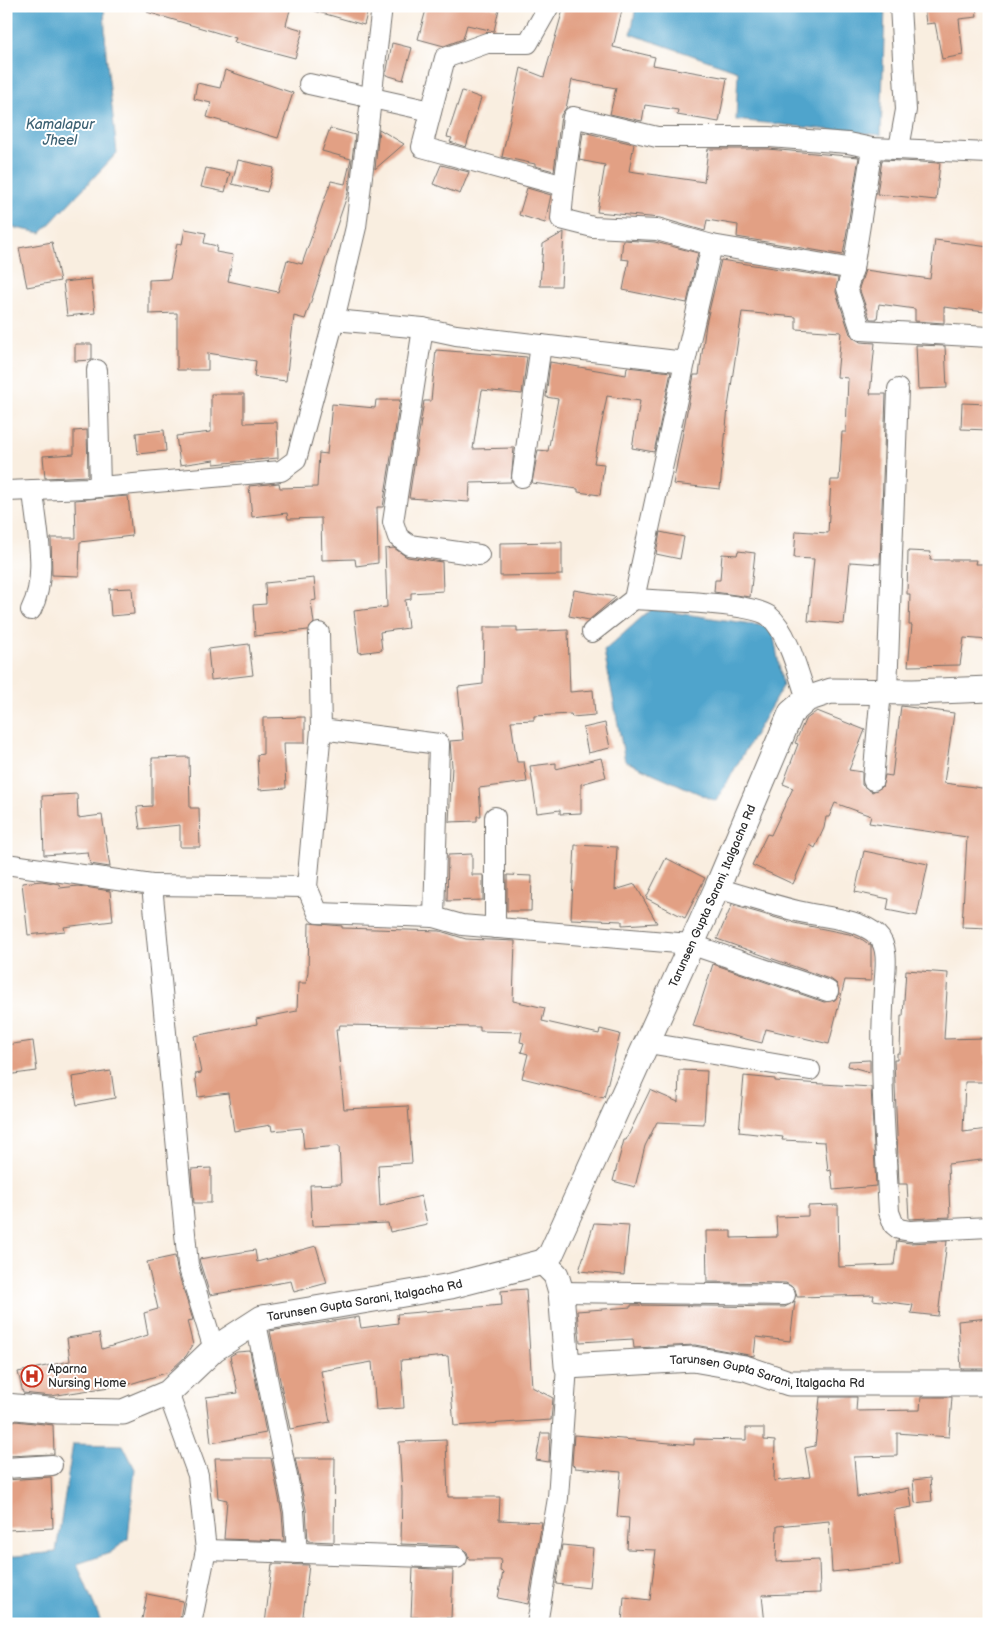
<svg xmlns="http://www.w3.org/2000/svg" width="995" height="1630" font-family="'Balsamiq Sans',sans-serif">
	<rect width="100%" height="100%" fill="#fff"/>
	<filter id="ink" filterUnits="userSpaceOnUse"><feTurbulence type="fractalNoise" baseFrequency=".02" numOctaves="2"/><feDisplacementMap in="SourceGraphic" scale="10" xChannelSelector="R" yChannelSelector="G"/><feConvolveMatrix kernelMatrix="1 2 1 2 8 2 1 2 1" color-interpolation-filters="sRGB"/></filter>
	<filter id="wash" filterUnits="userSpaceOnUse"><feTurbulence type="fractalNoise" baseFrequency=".0096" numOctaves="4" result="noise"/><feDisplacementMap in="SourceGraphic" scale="20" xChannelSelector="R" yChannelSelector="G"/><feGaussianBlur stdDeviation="1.12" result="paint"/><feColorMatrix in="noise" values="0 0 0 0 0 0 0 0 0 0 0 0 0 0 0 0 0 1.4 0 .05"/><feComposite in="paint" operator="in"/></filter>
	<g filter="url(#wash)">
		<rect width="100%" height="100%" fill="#f9eee0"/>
		<g fill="#50a4cc" stroke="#3e687c">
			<path d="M6,6h98l2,48 11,99 -76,80 -35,-7z"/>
			<path d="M636,6h249l-4,129 -145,-15 2,-49 -107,-37z"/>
			<path d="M651,609l121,18 11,59 -67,115 -91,-40 -21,-110z"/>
			<path d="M73,1444l50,1 12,24 -7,70 -18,14 -33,11 25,60h-96v-67l50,-5z"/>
		</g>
		<g id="blocks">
			<g fill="#e2a084">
				<path d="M148,6h143l-5,19 17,5 -8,28 -61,-16 2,-4 -4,-1 -85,-25z"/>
				<path d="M316,6h53l-5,19 -49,-14z"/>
				<path d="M427,6h57l15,3 -5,22 -27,-6 -4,14 -19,7 -26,-7z"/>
				<path d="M564,6h59l-10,41 42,10 -2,8 74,13 -8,44 -42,-7 1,-5 -33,-5 -3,16 -32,-7 6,-26 -44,-8 -6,28 -5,7 -7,56 -19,-5v-2l-33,-7 19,-89 23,9z"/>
				<path d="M924,6h52l1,11 -18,2 4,36 -21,4 -7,-36 -9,1z"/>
				<path d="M392,43l20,5 -9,32 -17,-5z"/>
				<path d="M225,70l68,23 -15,45 -71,-21 4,-14 -17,-4 3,-16 23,5z"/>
				<path d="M462,91l19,7 -15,49 -16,-5 2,-4 -5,-1z"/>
				<path d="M330,128l25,7 -7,58 -43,126 -11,-3 -8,65 -32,-4 2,-16 -48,-8v17h-31v-57l-28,1v-34l21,-1 7,-36 5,1 3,-15 21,4 -2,10 13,3 -1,6 17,3 -5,26 50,11 9,-32 15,4 29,-83 14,3 6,-25 -29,-8z"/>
				<path d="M379,129l25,15 -29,25z"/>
				<path d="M583,132l51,12 -5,27 75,11 4,-33h60l91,8 -16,98 -106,-18 1,-12 -31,-5 -2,11 -45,-13 -63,-6 8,-47 -26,-5z"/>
				<path d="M238,160l36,8 -7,24 -35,-8z"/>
				<path d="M882,160l58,3 -4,37 -59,-6z"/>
				<path d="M441,165l28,7 -9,22 -27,-10z"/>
				<path d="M206,168l24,5 -5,19 -24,-5z"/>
				<path d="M527,188l24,7 -6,28 -26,-8z"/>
				<path d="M564,232l-3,54h-21l3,-42z"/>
				<path d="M623,240l32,2 43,11 -11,50 -64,-13 6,-30 -8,-1z"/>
				<path d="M935,240l54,7v36l-4,29 -41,-5v16l-29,-2v-12l-36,-5 -2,15h-7l-11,-31 6,-18 65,9z"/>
				<path d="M52,242l8,39 -33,6 -8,-39z"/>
				<path d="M721,260l117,18 -2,14 14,42 10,8 15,1 -5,51h16l-6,170 -30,-2 -6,62 -36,-3 6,-62 -20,-1 2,-27 32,2 3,-53h8l3,-48h4l2,-54 -11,-1 4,-45 -45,-3v-12l-54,-5 -14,95 -8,82 -47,-5 21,-109h5l7,-51z"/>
				<path d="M91,279l4,34 -28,3 -4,-34z"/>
				<path d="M75,344h17v16l-17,1z"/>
				<path d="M916,345l29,1 2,42 -29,1z"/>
				<path d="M436,350l91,7 -5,37 -40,-4 -9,59 41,-1 -3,34 -41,1 -1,19 -60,-4 15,-97h7z"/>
				<path d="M550,362l76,13 1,-8 44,5 -17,80 -22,-4 8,-47 -33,-5 -13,67 10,1 -4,31 -22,-3v-3l-46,-6 6,-33 10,1 10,-52 -12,-2z"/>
				<path d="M211,394h33v29l33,-1 1,36 -64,6v-4l-34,5 -4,-29 35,-4z"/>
				<path d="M376,400h24l-17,107h-6l1,56 -22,3 -1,-7 -33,1 -1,-42 -33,1 -1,-6 -35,4 -3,-31 30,-3 1,5 37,-1 2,-34 8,1 5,-50 43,4z"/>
				<path d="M962,403l27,1v26l-28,-1z"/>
				<path d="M87,430l1,46 -43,2 -2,-22 31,-2v-23z"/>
				<path d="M164,430l2,21 -28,3 -2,-21z"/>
				<path d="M128,496l4,40 -52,6 -1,34 -27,-1 -1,-37h25l-1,-38z"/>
				<path d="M660,532l24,5 -4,22 -24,-5z"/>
				<path d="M562,542v33l-62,1v-33z"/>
				<path d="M394,548l13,9 35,5 1,29 -32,2v6l-6,1 3,28 -28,4 2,18 -23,3 -5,-42 33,-4 -2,-58z"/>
				<path d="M738,551l17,2 -5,44 -36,-5 1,-12h5l2,-26 15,1z"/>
				<path d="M908,551l23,1 -1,8h46l-1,4h11l-2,43h5v33l-25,-2 -4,27 -52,1 4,-41h-3l1,-31h-3z"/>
				<path d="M314,578l2,22 -5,1 3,22 -6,7 -53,6 -2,-31 13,-1 -1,-21z"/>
				<path d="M132,588l2,26 -23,2 -2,-27z"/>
				<path d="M574,590l42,7 -27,23 -20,-4z"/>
				<path d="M484,627h33v5l51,-2 2,62 23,-2 2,25 -23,2 -1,-3 -37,2v4l-23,1 6,41h7l3,20 -48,6 2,28h-4v5l-28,1 3,-56 -2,-25 13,-1 -5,-53 25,-3z"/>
				<path d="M249,644l4,31 -42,5 -3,-31z"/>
				<path d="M901,706l53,7 -10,70 45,6v139l-27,-1 5,-90 -98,-14 2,-7 -36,-13 -6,14h-3l-2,11 -9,20 -5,-3 -17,39 -41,-19 15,-31 4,1 22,-47 -10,-4 15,-40 -3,-1 10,-23 12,-9 48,19 -16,40 13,2v13l10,7 10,-5 3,-12 7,1z"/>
				<path d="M305,717v26h-21l2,45 -27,2 -2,-35 6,-1v-36z"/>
				<path d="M605,723l5,25 -22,5 -5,-25z"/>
				<path d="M189,757l1,51h9l1,39h-20v-22l-40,4 -3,-22 15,-1v-48z"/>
				<path d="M601,758l5,19 -25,7v29l-21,1v-4l-23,3 -7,-47 26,-3v6z"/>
				<path d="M77,794l1,24 24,-3 8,52 -20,-3 -2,-12 -44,3 -2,-59z"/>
				<path d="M575,845l42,2 -2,43 20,-6 22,39 -35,2v-4l-51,-2z"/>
				<path d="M864,851l64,13 -11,52 -30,-6 2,-11 -34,-7z"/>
				<path d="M472,854v21h11v25l-36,1 1,-46z"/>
				<path d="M666,858l39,20 -20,40 -39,-20z"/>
				<path d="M507,875l25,1 -1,35h-24z"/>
				<path d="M42,881l17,3 1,4 18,-2 32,5 3,30 -49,6 1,4 -37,4 -6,-52z"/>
				<path d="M732,905l62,18 55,11 14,6 8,6v35l-26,-1 -16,64 -63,-15 -4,14 -69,-17 20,-62 111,38 11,-2 4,-6 -2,-10 -5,-4 -115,-41z"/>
				<path d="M309,923l33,3v2l98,3 26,8 49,2 -2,60 32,7 -3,13 57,13 1,-5 20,5 -16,64 -82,-20 6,-24 -7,-2 3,-9 -4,-1 2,-10 -42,-1v-4l-140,-2 -1,4h-3l8,80 64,-3 4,57 -34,2 2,41 41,-10 6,28 -37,8 -2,-9 -76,3 -2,-41 31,-1 -2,-38 -35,3 -2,-21 -30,3 -1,-6 -37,6 -6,-38 -30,4 -3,-23 6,-1 -7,-37 63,-12 -1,-5 41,-8 1,-28h8l2,-11z"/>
				<path d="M906,970l42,3 -4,66 42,-1 1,44h-22l-2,50 26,-3v30l-41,5 2,53 -41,2 -2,-35h-8l-5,-124h3v-7h3l1,-37h2z"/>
				<path d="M33,1041l4,30 -31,4v-30z"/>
				<path d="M870,1060v12l-22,-6 1,-5z"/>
				<path d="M679,1070l28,1 -3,53 -47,-2 -12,24 -10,41 -22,-6 11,-41h2l24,-50 28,12z"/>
				<path d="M111,1071l4,27 -38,7 -5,-28z"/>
				<path d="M744,1076l31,3v2l96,6 5,99 -43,4 -2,-20 -3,1 -3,-29 -43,-2 1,-3 -44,-5z"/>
				<path d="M211,1168v35h-17l-3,-34z"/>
				<path d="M838,1205l1,62 55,-2 3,-24 13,2 37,-2 -9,75 -27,-3 2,-8 -40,-5 1,-5 -77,2 -2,-8 -9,-6 -79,-1 -1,-51h25v7l46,-1 -1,-20 32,-1v-10z"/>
				<path d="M594,1223l35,2 -5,50 -45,-4z"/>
				<path d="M316,1246l11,37 -33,9 -3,-11 -81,14 -10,-32 -1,-4 56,-9 2,12z"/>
				<path d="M175,1256l2,13 16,51 -6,1 6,24 -7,11 -17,16 -52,16 -1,-2 -65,10 -28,-3 -5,-21 52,-11 -3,-23 32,-5 3,16 46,-14 -4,-22 14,-4 -11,-47z"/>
				<path d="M526,1289l6,98 21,11 -2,22 -97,6 -6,-70 -47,4 3,48 -28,2 -4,-48 -51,9 9,51 -40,7 -20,-98 89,-14 2,11 37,-5 -1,-9 105,-9 -1,-14z"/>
				<path d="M795,1301l-5,40 -34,-4 -2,19 -59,-11 -61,3 -1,-9 -53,3 -3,-31 54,-4v-2l154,2z"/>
				<path d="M989,1318v51h-28l-3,-48z"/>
				<path d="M250,1351l16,82 -55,10 -5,-46 32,-4 -8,-37 7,-4z"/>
				<path d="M820,1397h37l-1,14 64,-1 1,-13h31l-3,40 -52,-4v23l-43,1 3,40 52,-9 3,19 -18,3 6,55 -68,7 -3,-51 -52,5 -1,36 43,-2 1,33 -58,2 3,29 -143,-1 2,-26 26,3 6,-50 -29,-1 2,-31 -12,-1 4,-45 -46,-4v-2l-3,-1 2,-30 120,10v-6l52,1v-12h18v12l11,1 -1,40 36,-4 -5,-29 10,-2z"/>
				<path d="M6,1420l47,5 1,29 -48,2z"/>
				<path d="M541,1433h9l-1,29 -13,-2z"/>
				<path d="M446,1440l2,57h52l-1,23 43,2 -14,82 -30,-6 5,-26 -3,-1 1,-12h-32l-2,-7 -10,-6 -56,-2 1,-51 -3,-51z"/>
				<path d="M215,1458h56l11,55 2,28 -60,-2 3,-39 -9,-2z"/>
				<path d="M295,1458h40l-1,84 -26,-1 -2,-32z"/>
				<path d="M51,1477l2,51 -47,2v-50z"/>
				<path d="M930,1478l2,23 -17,2 -2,-23z"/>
				<path d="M562,1545l31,3 -4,40 -33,-4z"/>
				<path d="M272,1564l37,1 -7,59h-37z"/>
				<path d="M413,1568l40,2 -2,48 -40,-1z"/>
				<path d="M147,1594l36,7 -4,23h-38z"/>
			</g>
		</g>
	</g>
	<g filter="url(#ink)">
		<use href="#blocks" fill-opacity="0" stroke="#736f6a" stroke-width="1"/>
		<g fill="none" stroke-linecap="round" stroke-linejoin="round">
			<g stroke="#736f6a" stroke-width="22">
				<g id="minor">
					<path d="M549,6l-21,37h-41l-42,15 -23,89 142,39 9,-69 84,20h112l79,6 24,5 117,5"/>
					<path d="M309,84l122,27"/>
					<path d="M872,148l-19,121 -6,19 14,42 128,7"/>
					<path d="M899,148l7,-38 -6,-104"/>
					<path d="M564,186l-3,33 32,8 64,3 55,15 141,24"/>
					<path d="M334,320l22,-93 26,-221"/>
					<path d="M423,328l-30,194 5,15 11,8 70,10"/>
					<path d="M97,370l3,117"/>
					<path d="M522,477l19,-132"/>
					<path d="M6,491l82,-3 193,-17 15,-11 38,-140 89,8 33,7 229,27 27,-117"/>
					<path d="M634,599c26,2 117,3 135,17 19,15 30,60 38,83"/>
					<path d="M31,610c18,-35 5,-82 2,-120"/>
					<path d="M592,632l42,-33 51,-237"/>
					<path d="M319,633l2,96"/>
					<path d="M887,691l11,-302"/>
					<path d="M873,780l8,-89"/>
					<path d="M495,817v111"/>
					<path d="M6,864l146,21 36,380 26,84"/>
					<path d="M152,885l155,2 11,26 116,4"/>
					<path d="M307,887l14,-158 118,15 -5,173 28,8 228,19 138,47"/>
					<path d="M717,888c27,8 53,16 80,23 23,6 62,7 80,24 13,12 8,37 7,54 -5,75 1,149 5,223l5,13 5,4 11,2 79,-4"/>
					<path d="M648,1043l162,27"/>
					<path d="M561,1292l224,3"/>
					<path d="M256,1323l38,188 3,42"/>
					<path d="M168,1393l30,82 8,75 -15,74"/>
					<path d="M6,1468l46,-3"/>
					<path d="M206,1550l251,8"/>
					<path d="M537,1624l21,-126 9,-132"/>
				</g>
			</g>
			<g stroke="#736f6a" stroke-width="27">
				<g id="tertiary">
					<path id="s1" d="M543,1262l8,-8 166,-366 74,-175 16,-14 24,-8 82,1 76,-3"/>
					<path id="s2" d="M6,1406l52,5 65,1 45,-19 46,-44 48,-31 189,-32 92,-24 13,13 5,17 6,74 126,-7 52,9 44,15h200"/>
				</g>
			</g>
			<use href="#minor" stroke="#fff" stroke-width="20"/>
			<use href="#tertiary" stroke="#fff" stroke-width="25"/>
		</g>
	</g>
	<defs>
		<g id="hospital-ring" transform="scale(1.125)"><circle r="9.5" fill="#fff" stroke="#c8321e" stroke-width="1.5"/><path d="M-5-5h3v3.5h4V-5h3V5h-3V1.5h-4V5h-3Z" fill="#c8321e"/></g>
	</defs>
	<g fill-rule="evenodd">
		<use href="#hospital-ring" x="32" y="1376"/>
	</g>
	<g text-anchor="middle" stroke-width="4" stroke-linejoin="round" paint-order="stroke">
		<g font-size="12" fill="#2b2b2b" stroke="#fff">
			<text dy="4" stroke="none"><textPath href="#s1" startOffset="404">Tarunsen Gupta Sarani, Italgacha Rd</textPath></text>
			<text dy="4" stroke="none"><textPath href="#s2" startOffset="391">Tarunsen Gupta Sarani, Italgacha Rd</textPath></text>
			<text dy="4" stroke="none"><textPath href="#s2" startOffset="886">Tarunsen Gupta Sarani, Italgacha Rd</textPath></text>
		</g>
		<g font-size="12" fill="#2b2b2b" stroke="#fff" text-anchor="start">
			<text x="48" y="1373">Aparna<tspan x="48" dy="14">Nursing Home</tspan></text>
		</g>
		<g font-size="14" font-style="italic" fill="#3c6173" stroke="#fff">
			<text x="60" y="129">Kamalapur<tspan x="60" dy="16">Jheel</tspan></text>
		</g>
	</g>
	<rect width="995" height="1630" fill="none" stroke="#fff" stroke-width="25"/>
</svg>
